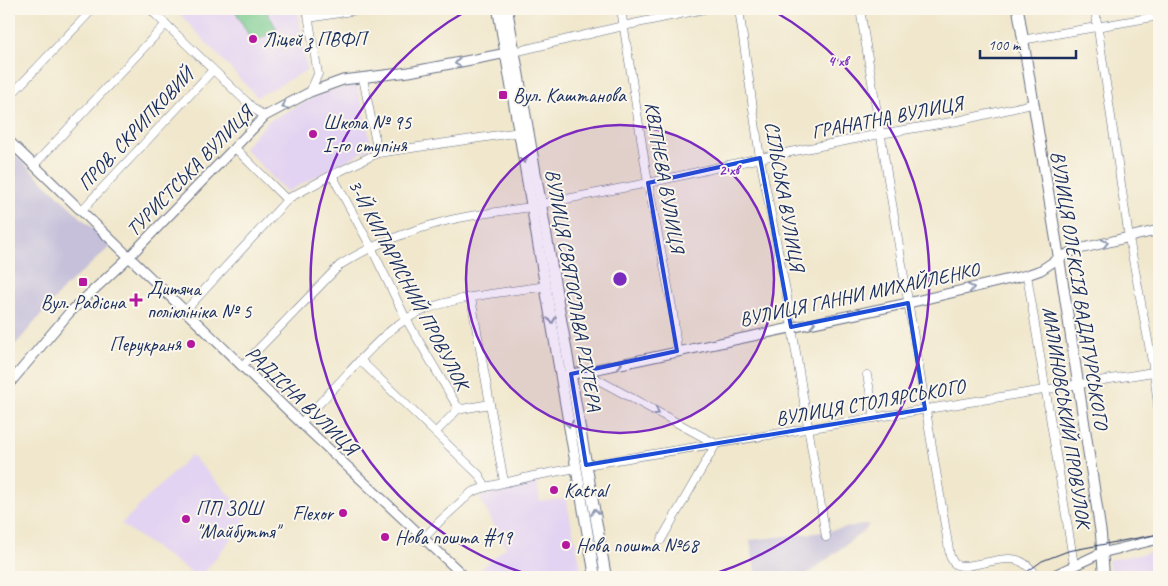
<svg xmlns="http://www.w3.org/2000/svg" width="1168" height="586" font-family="Caveat,sans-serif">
	<rect width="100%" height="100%" fill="#fbf7ec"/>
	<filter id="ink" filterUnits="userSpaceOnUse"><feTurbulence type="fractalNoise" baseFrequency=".02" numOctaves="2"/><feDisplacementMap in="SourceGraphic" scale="10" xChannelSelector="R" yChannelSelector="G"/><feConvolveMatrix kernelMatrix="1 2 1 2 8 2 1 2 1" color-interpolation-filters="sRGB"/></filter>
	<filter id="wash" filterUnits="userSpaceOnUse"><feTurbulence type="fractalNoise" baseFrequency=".0096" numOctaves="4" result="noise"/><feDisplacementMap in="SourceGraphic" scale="20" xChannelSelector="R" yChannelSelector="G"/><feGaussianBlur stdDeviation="1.12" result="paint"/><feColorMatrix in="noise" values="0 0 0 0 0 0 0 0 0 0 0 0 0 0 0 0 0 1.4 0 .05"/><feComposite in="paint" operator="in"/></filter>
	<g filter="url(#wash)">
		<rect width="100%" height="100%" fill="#f0e7cc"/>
		<g fill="#e3d3f2">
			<path d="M175,9h123l9,61 -50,27z"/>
			<path d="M357,85l15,62 -85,45 -43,-44 24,-27 59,-30z"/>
			<path d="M191,455l58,60 -48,62h-3l-77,-53z"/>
			<path d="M537,479l3,22 26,-2 17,78h-105l-3,-3 31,-27 -27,-50z"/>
			<path d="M1159,551v26h-48l-3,-17z"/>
		</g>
		<g fill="#c6c0da">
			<path d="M9,149l102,97 -45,40 -57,66z"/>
			<path d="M869,524l-3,5 -62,48h-48l-6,-37 65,-7z"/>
		</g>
		<path fill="#76ca8e" stroke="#487c76" d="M238,9h27l12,20 -24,14 -18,-33z"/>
	</g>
	<g filter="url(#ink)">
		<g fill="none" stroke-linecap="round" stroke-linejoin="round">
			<g stroke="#666f84" stroke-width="9">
				<g id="minor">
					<path d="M150,9l104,100 11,7"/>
					<path d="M307,9l11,65 -8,18"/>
					<path d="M621,9l27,174 25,129 4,39"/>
					<path d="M739,9l21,149 26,133 40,246"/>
					<path d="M860,9l90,547c2,4 3,8 7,9 12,5 44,-10 60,-5 9,2 15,11 22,17"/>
					<path d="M1095,9l34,229 25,134 5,42"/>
					<path d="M309,18l54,-9"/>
					<path d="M1022,40l137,-24"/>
					<path d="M514,52l109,-26 81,-17"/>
					<path d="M363,78l15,75"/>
					<path d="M9,97l84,-88"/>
					<path d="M235,148l52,52"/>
					<path d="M34,165l132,-141"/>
					<path d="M332,175l39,72 35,72 51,87 5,3 28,-5"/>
					<path d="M541,204l107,-21 112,-25 120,-24 77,-13 75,-17"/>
					<path d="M81,211l132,-141"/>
					<path d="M1027,275l47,290"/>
					<path d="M471,298l33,184"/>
					<path d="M185,311l104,-113 43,-23 46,-22 142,-21"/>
					<path d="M360,360l119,115 7,12"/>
					<path d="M242,366l98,-101c33,-21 68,-34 106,-44 28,-7 58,-10 86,-14"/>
					<path d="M582,371l134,73 -55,96"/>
					<path d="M867,375l8,43"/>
					<path d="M301,423c16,-17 33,-35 49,-52 23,-25 45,-50 76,-62 38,-14 81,-17 120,-23"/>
					<path d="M436,432l23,-24"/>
					<path d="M586,465l573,-94"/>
					<path d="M423,539l17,-18 32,-29 14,-5 47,-11 43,-8"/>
				</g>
			</g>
			<g stroke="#666f84" stroke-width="11">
				<g id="tertiary">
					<path d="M9,141l292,282 164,154"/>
					<path d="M564,376l344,-73 119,-28 14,-5 18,-12 16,-8 84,-20"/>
					<path d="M9,384l60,-71 60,-56 136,-141 45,-24 33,-12 66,-8 103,-20"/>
					<path d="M1050,577l51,-24 58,-14"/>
				</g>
			</g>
			<g stroke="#666f84" stroke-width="12">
				<g id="secondary">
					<path d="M498,9l97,568"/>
					<path d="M507,9l99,568"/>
					<path d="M1018,9l41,249 42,276 3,43"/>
				</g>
			</g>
			<use href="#minor" stroke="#fff" stroke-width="8"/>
			<use href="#tertiary" stroke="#fff" stroke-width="9"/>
			<use href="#secondary" stroke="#fff" stroke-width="10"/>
			<path stroke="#1b2f5e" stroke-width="1" d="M1020,577l22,-16 26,-10 91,-17"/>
		</g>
		<defs><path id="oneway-chevron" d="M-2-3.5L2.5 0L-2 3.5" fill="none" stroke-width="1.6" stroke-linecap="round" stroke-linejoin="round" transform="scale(1.25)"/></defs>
		<g stroke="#8d97ae">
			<use href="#oneway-chevron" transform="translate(458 63) rotate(169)"/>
			<use href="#oneway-chevron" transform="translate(285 106) rotate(152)"/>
			<use href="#oneway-chevron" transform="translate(524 160) rotate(80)"/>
			<use href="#oneway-chevron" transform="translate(1105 243) rotate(-13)"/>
			<use href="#oneway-chevron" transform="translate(971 288) rotate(-13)"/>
			<use href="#oneway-chevron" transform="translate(552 320) rotate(80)"/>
			<use href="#oneway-chevron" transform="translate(812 323) rotate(-12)"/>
			<use href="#oneway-chevron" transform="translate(619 364) rotate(-12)"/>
			<use href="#oneway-chevron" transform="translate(656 412) rotate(29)"/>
			<use href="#oneway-chevron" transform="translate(569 424) rotate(81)"/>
			<use href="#oneway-chevron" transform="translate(595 512) rotate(-100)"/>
		</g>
	</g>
	<path fill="none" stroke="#1d4ed8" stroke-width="4" stroke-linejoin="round" d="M760,158l31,169 117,-24 17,106 -339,56 -15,-91 106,-23 -29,-168z"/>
	<circle cx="620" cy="279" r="154" fill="#7b2cbf" fill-opacity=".12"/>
	<g fill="none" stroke="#7b2cbf" stroke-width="2.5">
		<circle cx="620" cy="279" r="154"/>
		<path d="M537 577A309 309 0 0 1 468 10M772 10A309 309 0 0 1 703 577"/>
	</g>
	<g fill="#b5179e" stroke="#fbf7ec" stroke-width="2">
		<circle cx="253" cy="39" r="5"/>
		<rect x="498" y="90" width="10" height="10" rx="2.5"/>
		<circle cx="313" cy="134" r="5"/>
		<rect x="78" y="277" width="10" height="10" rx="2.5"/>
		<path d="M133.5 292.5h5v5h5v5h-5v5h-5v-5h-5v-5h5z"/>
		<circle cx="191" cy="344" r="5"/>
		<circle cx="554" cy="490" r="5"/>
		<circle cx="343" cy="513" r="5"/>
		<circle cx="186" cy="519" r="5"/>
		<circle cx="385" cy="537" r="5"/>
		<circle cx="566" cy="545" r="5"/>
	</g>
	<g text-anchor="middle" stroke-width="4" stroke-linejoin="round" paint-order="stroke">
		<g font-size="20" fill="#1b2f5e" stroke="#fbf7ec" text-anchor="start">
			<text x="263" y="46">Ліцей з ПВФП</text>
			<text x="513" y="102">Вул. Каштанова</text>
			<text x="323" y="129">Школа № 95<tspan x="323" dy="23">І-го ступіня</tspan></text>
			<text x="147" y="295">Дитяча<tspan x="147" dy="23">поліклініка № 5</tspan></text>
			<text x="83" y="309" text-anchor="middle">Вул. Радісна</text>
			<text x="181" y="351" text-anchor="end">Перукраня</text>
			<text x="564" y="497">Katral</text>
			<text x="196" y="515">ПП ЗОШ<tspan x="196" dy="23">"Майбуття"</tspan></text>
			<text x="333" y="520" text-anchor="end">Flexor</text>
			<text x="395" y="544">Нова пошта #19</text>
			<text x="576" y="552">Нова пошта №68</text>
		</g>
		<g font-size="20" fill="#1b2f5e" stroke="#fbf7ec">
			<text transform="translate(887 117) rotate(-11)" y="7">ГРАНАТНА ВУЛИЦЯ</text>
			<text transform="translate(135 129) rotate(-47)" y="7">ПРОВ. СКРИПКОВИЙ</text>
			<text transform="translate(189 171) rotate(-46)" y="7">ТУРИСТСЬКА ВУЛИЦЯ</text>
			<text transform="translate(665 177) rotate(80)" y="7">КВІТНЕВА ВУЛИЦЯ</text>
			<text transform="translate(785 196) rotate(80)" y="7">СІЛЬСЬКА ВУЛИЦЯ</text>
			<text transform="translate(409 284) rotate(62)" y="7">3-Й КИПАРИСНИЙ ПРОВУЛОК</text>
			<text transform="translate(574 290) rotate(80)" y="7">ВУЛИЦЯ СВЯТОСЛАВА РІХТЕРА</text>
			<text transform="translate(1080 290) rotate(81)" y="7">ВУЛИЦЯ ОЛЕКСІЯ ВАДАТУРСЬКОГО</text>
			<text transform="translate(859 294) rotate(-12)" y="7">ВУЛИЦЯ ГАННИ МИХАЙЛЕНКО</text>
			<text transform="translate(302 400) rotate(44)" y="7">РАДІСНА ВУЛИЦЯ</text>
			<text transform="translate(870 402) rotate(-10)" y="7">ВУЛИЦЯ СТОЛЯРСЬКОГО</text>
			<text transform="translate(1067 417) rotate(81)" y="7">МАЛИНОВСЬКИЙ ПРОВУЛОК</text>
		</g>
	</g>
	<circle cx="620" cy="279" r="8" fill="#7b2cbf" stroke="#fbf7ec" stroke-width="2.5"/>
	<g font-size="15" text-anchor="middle" font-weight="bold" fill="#7b2cbf" stroke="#fbf7ec" stroke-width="4" stroke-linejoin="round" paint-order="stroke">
		<text x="838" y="66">4 хв</text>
		<text x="729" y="175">2 хв</text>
	</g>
	<rect width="1168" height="586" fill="none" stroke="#fbf7ec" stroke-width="30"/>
	<path d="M980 50v8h96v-8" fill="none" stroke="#1b2f5e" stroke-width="2.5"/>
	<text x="988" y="50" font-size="15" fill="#1b2f5e" stroke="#fbf7ec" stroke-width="4" paint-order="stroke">100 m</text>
</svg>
